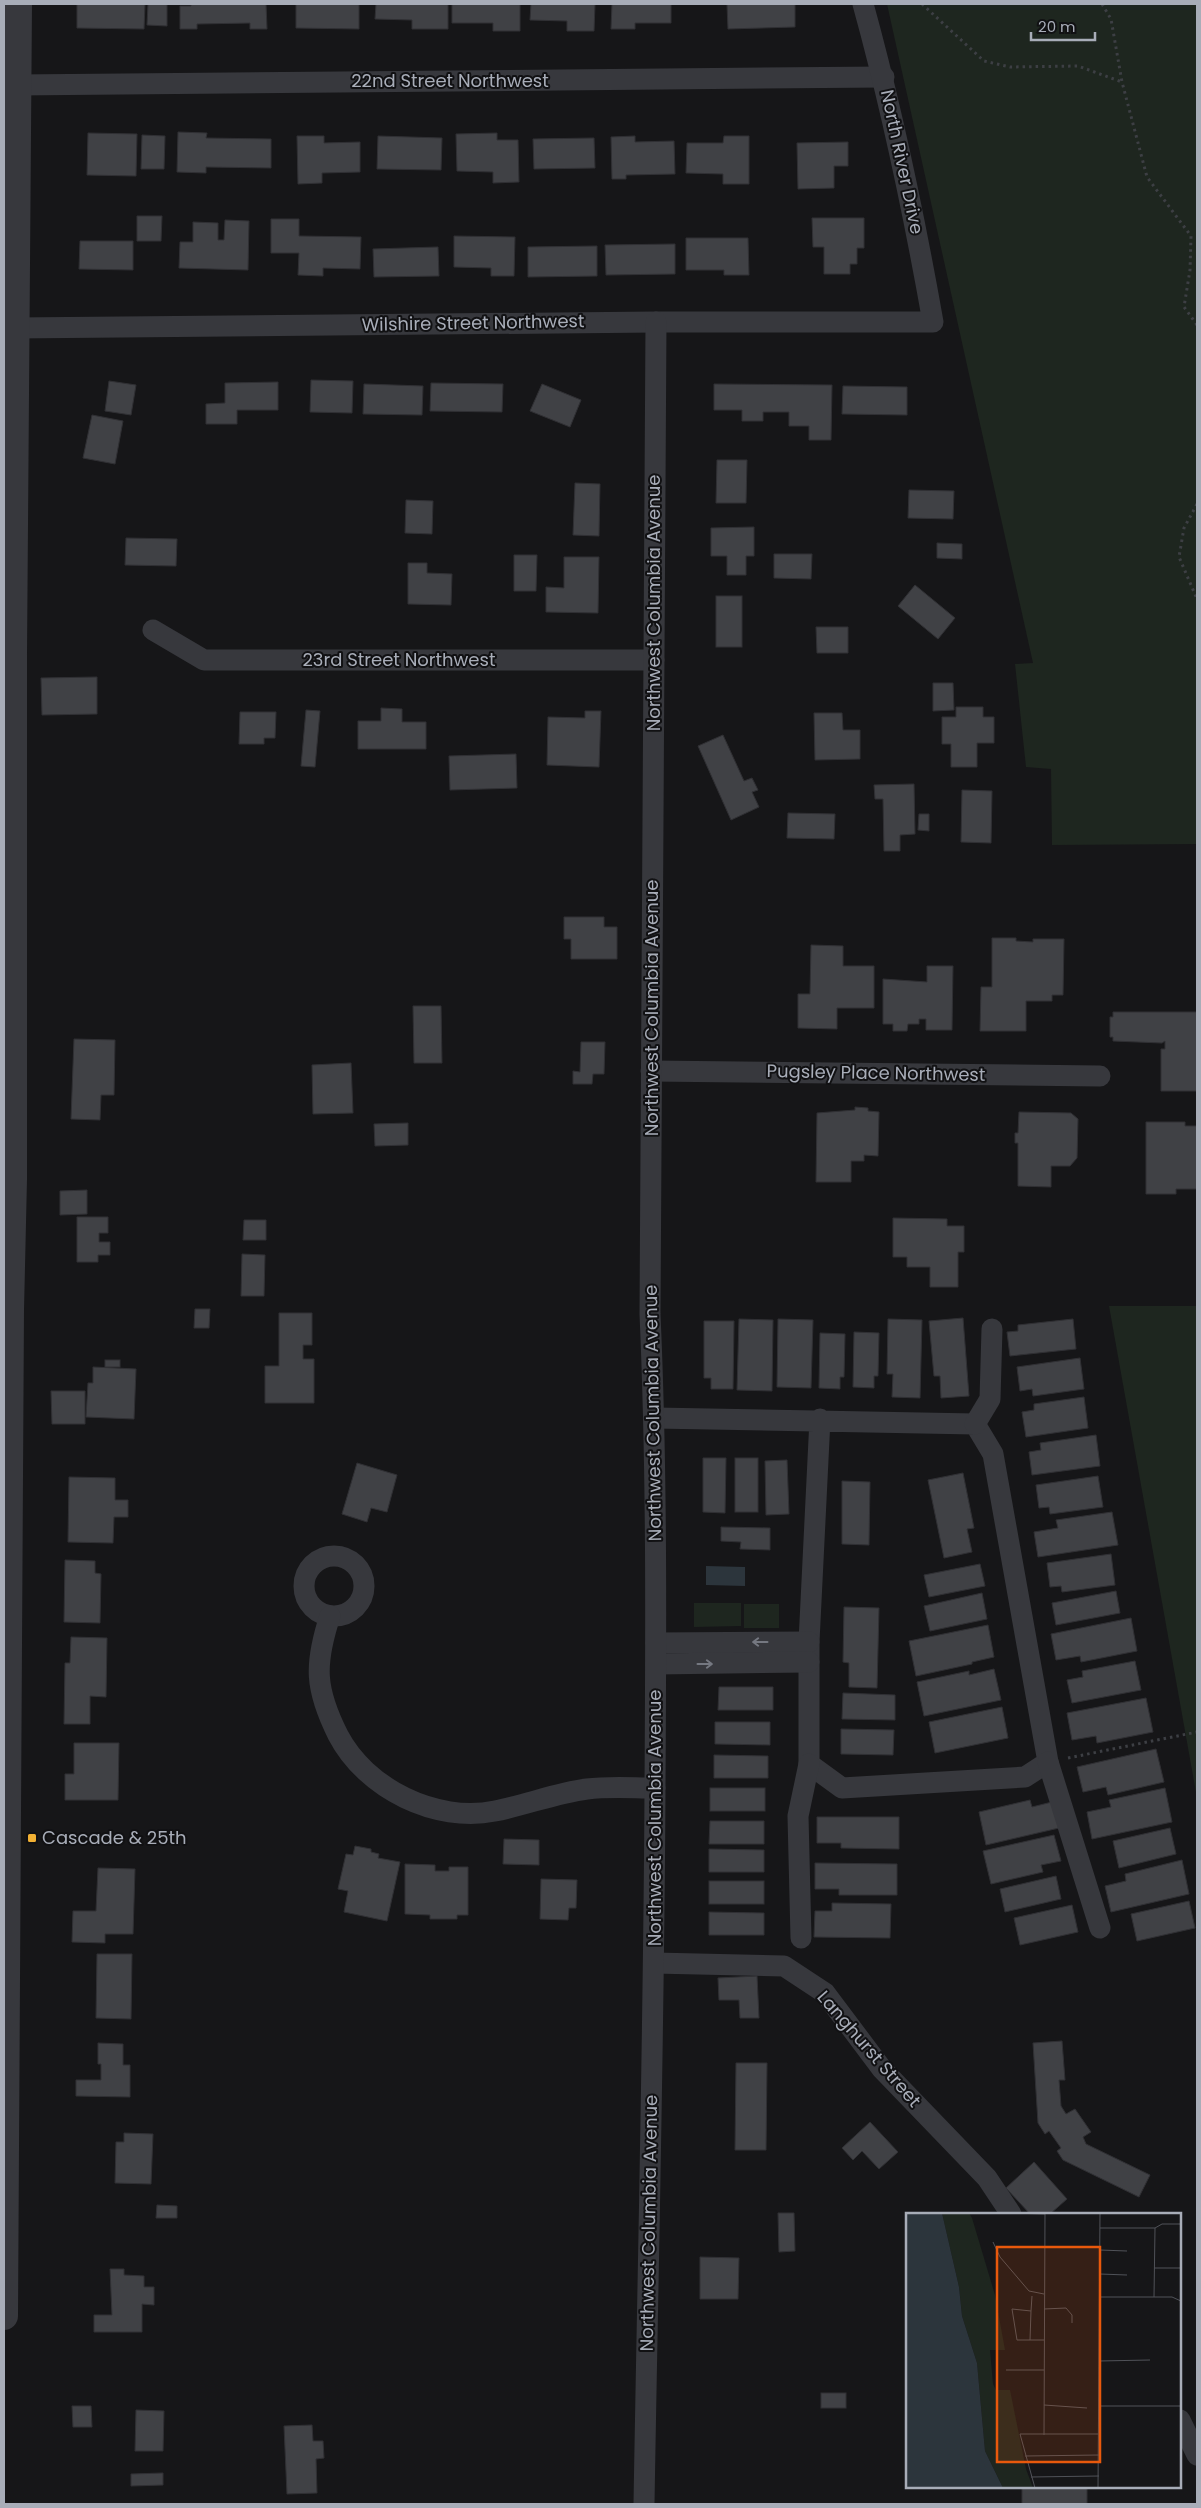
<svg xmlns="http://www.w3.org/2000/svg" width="1201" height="2508" font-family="Poppins,sans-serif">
	<rect width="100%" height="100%" fill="#161618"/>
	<g fill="#1e261f">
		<path d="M887,4h310v840l-145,1 -1,-76 -25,-2 -11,-103 18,-1z"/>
		<path d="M1109,1306h88v492z"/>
		<path d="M694,1603h47v23l-47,1z"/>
		<rect x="744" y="1604" width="35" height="24"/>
	</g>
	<path fill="#2c353c" d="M706,1566l39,1v19l-39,-1z"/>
	<g fill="#404145" stroke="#303034">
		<path d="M77,4h68l-1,25 -67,-1z"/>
		<path d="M148,4h19v22l-20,-1z"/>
		<path d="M191,4h75l1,25h-17v-6l-53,1v5h-17v-23h11z"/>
		<path d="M296,4h63v25l-63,-1z"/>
		<path d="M376,4h72v25h-36v-9l-37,-1z"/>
		<path d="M452,4h68v27h-27v-8h-41z"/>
		<path d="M531,4h64l-1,27h-27v-10l-37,-1z"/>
		<path d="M612,4h59v19h-36v6h-24z"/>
		<path d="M727,4h68v23l-67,2z"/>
		<path d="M178,132l29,1 -1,5 65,1v29l-65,-1v6l-29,-1z"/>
		<path d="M88,133l49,1 -1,42 -49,-1z"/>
		<path d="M497,133v7h21l1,42 -26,1v-11l-36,-1 -1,-37z"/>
		<path d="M142,135l23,1 -1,33h-23z"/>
		<path d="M297,136h27v7l36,-1v30l-38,1v10l-24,1z"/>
		<path d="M378,136l64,2 -1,32 -64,-1z"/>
		<path d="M635,136v6l39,-1 1,33 -49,1v4h-14l-1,-42z"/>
		<path d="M724,136h25v48h-26v-10l-37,-1 1,-30h36z"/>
		<path d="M594,138l1,30 -61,1 -1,-30z"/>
		<path d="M848,142v24h-14v22l-36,1 -1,-46z"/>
		<path d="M137,216h25l-1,25h-24z"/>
		<path d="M812,218h52v30h-7v16h-7v10h-26v-27h-11z"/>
		<path d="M271,219h28v17l62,1 -1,32 -37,-1v8l-25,-1 1,-22h-28z"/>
		<path d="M225,220l24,1 -1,49 -69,-2 1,-26h13v-20l25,1v17h6z"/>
		<path d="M454,236l61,1 -1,39h-23v-8l-37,-1z"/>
		<path d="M686,238h62l1,37h-25v-5h-38z"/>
		<path d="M80,241h53v29l-54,-1z"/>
		<path d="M675,244v30l-69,1 -1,-30z"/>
		<path d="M597,246v30l-69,1v-30z"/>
		<path d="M438,247l1,29 -65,1 -1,-28z"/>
		<path d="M311,380l42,1 -1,32 -42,-1z"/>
		<path d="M109,381l27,4 -5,30 -26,-4z"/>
		<path d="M278,382v28h-41v14h-31v-20l19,-1v-20z"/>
		<path d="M431,383l72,1 -1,28 -72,-1z"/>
		<path d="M364,384l59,2 -1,29 -59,-1z"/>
		<path d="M542,384l39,16 -11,27 -40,-16z"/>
		<path d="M714,384l118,1 -1,55h-22v-14h-20v-14h-26v9h-21v-11h-28z"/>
		<path d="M843,386l64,1v28l-65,-1z"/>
		<path d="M92,415l31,6 -8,43 -32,-6z"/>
		<path d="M717,460h30l-1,43h-30z"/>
		<path d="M575,483l25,1 -1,52 -26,-1z"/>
		<path d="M909,490l45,1 -1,28 -45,-1z"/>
		<path d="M406,500l27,1 -1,33 -27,-1z"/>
		<path d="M754,527v29h-8v19h-19v-19h-16v-28z"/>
		<path d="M126,538l51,1 -1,27 -51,-1z"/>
		<path d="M937,543l25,1v15l-25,-1z"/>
		<path d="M774,554h38l-1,25 -37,-1z"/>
		<path d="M514,555h23l-1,36h-22z"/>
		<path d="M564,557h35l-1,56 -52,-1v-25l18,1z"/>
		<path d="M408,563h19v10l25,1 -1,31 -43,-1z"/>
		<path d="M915,585l40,33 -17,21 -40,-33z"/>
		<rect x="716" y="596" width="26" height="51"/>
		<path d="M816,627h32v26h-31z"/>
		<path d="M97,677v37l-55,1 -1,-37z"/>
		<path d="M933,683h20l1,27 -21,1z"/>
		<path d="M956,707h27v10h11v26h-17v24h-26v-23h-9v-27h14z"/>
		<path d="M381,708l21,1v13h24v27h-68v-28h23z"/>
		<path d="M306,710l14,1 -5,56 -14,-1z"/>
		<path d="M585,711h16l-2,56 -52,-2 1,-48 37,1z"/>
		<path d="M240,712h36l-1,26h-11v6h-25z"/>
		<path d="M814,713h28l1,17h17v29l-45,1z"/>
		<path d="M723,735l21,46 8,-3 6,12 -6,2 7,15 -28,13 -33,-74z"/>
		<path d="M516,754l1,34 -67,2 -1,-34z"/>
		<path d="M914,784l1,50 -15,1v16h-16l-1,-52h-8l-1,-14z"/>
		<path d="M962,790l30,1 -1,52 -30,-1z"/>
		<path d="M788,813l47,1 -1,25 -47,-1z"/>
		<path d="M919,814h10v17l-11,-1z"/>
		<path d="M564,917h40v10h13v32h-46v-20h-7z"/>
		<path d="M992,938h24v3l17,1v-3h31l-1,56h-11v6h-26v30h-46l1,-44h11z"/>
		<path d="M811,945l32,1v20h31v42h-37v21l-39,-1v-34h12z"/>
		<path d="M927,966h26l-1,64h-26v-11h-7v5h-11l-1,7h-14v-7h-10v-45l44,3z"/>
		<path d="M413,1006h28l1,57h-28z"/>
		<path d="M1113,1012h84v79h-36v-42h4v-8l-3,2 -49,-2v-4h-3v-20h3z"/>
		<path d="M74,1039l41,1 -1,55h-13l-1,25 -29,-1z"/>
		<path d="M581,1042h24l-1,32h-11l-1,10h-19v-13l7,1z"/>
		<path d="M351,1063l2,50 -40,1 -1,-49z"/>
		<path d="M855,1107l13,1v3l11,1 -1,44 -14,-1v6h-13v21h-35l1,-69 38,-3z"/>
		<path d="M1019,1112l52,1 7,6 -1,39 -7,8h-19v21l-33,-1v-43h-3v-10h3z"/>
		<path d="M1146,1122h39v4h12v63h-21v5h-30z"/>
		<path d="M408,1123v22l-33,1 -1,-22z"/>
		<path d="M87,1190v24l-27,1v-24z"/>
		<path d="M77,1217h31v16h-9v9h11v13h-12v7h-21z"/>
		<path d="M893,1218l54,1v7h17v26h-6v35h-28v-20h-23v-10h-14z"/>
		<path d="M244,1220h22v20h-23z"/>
		<path d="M242,1254l23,1 -1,41h-23z"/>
		<path d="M195,1309h15l-1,19h-15z"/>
		<path d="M279,1313h33v32h-9v14h11v44h-49v-37h14z"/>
		<path d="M963,1318l6,78 -28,2 -1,-22h-6l-5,-55z"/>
		<path d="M739,1319l34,1 -1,71 -35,-1z"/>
		<path d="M778,1319l35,1 -2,68 -34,-1z"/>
		<path d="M888,1319l34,1 -2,78 -28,-1 1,-23h-6z"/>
		<path d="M1073,1319l3,30 -66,7 -3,-24 11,-1v-6z"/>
		<path d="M704,1321h30l-1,68h-22v-11h-7z"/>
		<path d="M854,1332l25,1 -1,43h-4v12l-21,-1z"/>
		<path d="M820,1333l25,1 -1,43h-4v12l-21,-1z"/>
		<path d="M1080,1358l4,31 -51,7 -1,-7 -12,2 -3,-24z"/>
		<rect x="105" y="1360" width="15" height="7"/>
		<path d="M93,1367l43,2 -2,50 -48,-2 2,-34h5z"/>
		<path d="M51,1391h34v33h-33z"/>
		<path d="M1084,1397l4,31 -62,9 -4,-25 12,-2v-6z"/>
		<path d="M1096,1435l4,31 -68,9 -3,-23 12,-2 -1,-7z"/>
		<path d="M703,1458h23l-1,55 -22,-1z"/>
		<rect x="735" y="1458" width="23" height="54"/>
		<path d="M787,1460l2,54 -23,1 -1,-54z"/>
		<path d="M357,1463l40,12 -10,37 -16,-4 -4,14 -25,-8z"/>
		<path d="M963,1473l11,55 -7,1 5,23 -28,6 -16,-78z"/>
		<path d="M1098,1476l5,31 -53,7 -1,-7 -10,1 -3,-23z"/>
		<path d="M69,1477l46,1v22h13v17h-14l-1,26 -45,-1z"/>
		<path d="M842,1481l28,1 -1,63 -27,-1z"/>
		<path d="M1112,1512l6,33 -80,12 -4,-25 24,-4 -2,-8z"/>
		<path d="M721,1527l49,1v22l-30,-1 1,-7 -20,-1z"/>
		<path d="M1111,1554l4,31 -53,7 -1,-6 -11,1 -3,-24z"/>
		<path d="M65,1560l30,1v12l6,1 -1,49 -36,-1z"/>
		<path d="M980,1564l5,22 -56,11 -5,-22z"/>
		<path d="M1116,1591l4,22 -64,12 -4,-22z"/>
		<path d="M982,1593l5,26 -57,12 -6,-25z"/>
		<path d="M844,1607l35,1 -2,80 -28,-1v-24l-6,-1z"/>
		<path d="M1131,1618l6,33 -56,11 -1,-6 -24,4 -5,-26z"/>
		<path d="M988,1625l6,32 -22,5v2l-56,12 -7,-35z"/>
		<path d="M71,1637l36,1 -1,59 -16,-1v28h-26l1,-61h5z"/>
		<path d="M1135,1661l6,29 -69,13 -5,-23 16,-3 -1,-6z"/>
		<path d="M994,1669l7,31 -77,16 -7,-34 52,-11v4z"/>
		<path d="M719,1687h54v23h-55z"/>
		<path d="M843,1693l52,2v25l-53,-1z"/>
		<path d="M1146,1698l7,34 -56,11 -1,-7 -24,4 -5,-27z"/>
		<path d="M1002,1707l6,31 -73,15 -6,-31z"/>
		<path d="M715,1722h55v23l-55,-1z"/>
		<path d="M841,1729l53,1 -1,25 -52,-1z"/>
		<path d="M74,1743h45l-1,57h-53v-26h9z"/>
		<path d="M1156,1749l8,33 -56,13 -2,-8 -23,5 -6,-25z"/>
		<path d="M714,1755l54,1v22h-54z"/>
		<rect x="710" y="1788" width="55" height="23"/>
		<path d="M1165,1788l7,34 -80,17 -5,-27 24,-5 -2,-7z"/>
		<path d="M1030,1800l2,7 20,-5 7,26 -73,17 -7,-33z"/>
		<path d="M817,1817h82v32l-58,-1v-5h-24z"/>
		<path d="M710,1821h54v23h-55z"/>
		<path d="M1170,1828l6,26 -57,14 -6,-27z"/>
		<path d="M1054,1835l7,26 -20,4 2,7 -52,12 -8,-33z"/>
		<path d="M504,1839l35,1v25l-36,-1z"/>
		<path d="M355,1846l16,3v3l8,2 -1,4 22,4 -13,59 -43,-9 4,-21 -10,-2 8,-35 7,1z"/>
		<path d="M709,1849l55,1v22h-55z"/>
		<path d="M1182,1860l7,34 -78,18 -6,-26 21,-5 -1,-7z"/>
		<path d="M815,1863l82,1v31h-58v-6h-24z"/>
		<path d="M405,1864l30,1v6h14v-4h19v48h-11v4h-27v-4l-25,-1z"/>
		<path d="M98,1868l37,1 -2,65h-28v9l-33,-1 1,-31h23z"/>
		<path d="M1056,1876l5,23 -56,13 -5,-23z"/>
		<path d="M541,1879l36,1 -1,28h-7l-1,12 -28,-1z"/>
		<rect x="709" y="1881" width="55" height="23"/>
		<path d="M1189,1901l6,27 -58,13 -6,-27z"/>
		<path d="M832,1903l59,1 -1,34 -76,-1 1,-26h17z"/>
		<path d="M1072,1905l6,27 -58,13 -6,-27z"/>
		<path d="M709,1912l55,1v22h-55z"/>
		<path d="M97,1954h35l-1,65 -35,-1z"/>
		<path d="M757,1976l2,42h-19l-1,-18h-20l-1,-22z"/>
		<path d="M1062,2041l3,39h-6l2,26 5,8 9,-5 16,23 -8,5 3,7 64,31 -11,22 -76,-37 -6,-9 4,-3 -12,-17 -4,3 -7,-11 -5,-80z"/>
		<path d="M98,2043l25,1v21h7v32l-54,-1v-16h25v-16h-3z"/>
		<path d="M736,2063h31l-1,87h-31z"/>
		<path d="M870,2122l28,30 -19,17 -17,-18 -9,9 -11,-12z"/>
		<path d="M124,2133l29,1 -2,50 -36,-1 1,-41h8z"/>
		<path d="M1034,2162l33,37 -17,15h-20l-24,-26z"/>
		<path d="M157,2205l20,1v12h-21z"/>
		<path d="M778,2213h16l1,38 -16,1z"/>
		<path d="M700,2257l39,1 -1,41h-38z"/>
		<path d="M110,2269h14v6l20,1v11h10v18l-12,-1v28h-48v-17h18z"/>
		<rect x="821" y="2393" width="25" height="15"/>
		<path d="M72,2406h19l1,21h-19z"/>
		<path d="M136,2410l28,1 -1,40h-28z"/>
		<path d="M312,2425l1,16h10l1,17 -8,1 1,34 -30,1 -3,-68z"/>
		<path d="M163,2473v12l-32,1v-12z"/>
		<rect x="1022" y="2487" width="65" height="17"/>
	</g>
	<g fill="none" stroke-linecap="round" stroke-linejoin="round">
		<g stroke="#3d3f44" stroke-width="3" stroke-dasharray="2.5 4" stroke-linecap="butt">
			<path d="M922,4l62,57 26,6 68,-1 44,16"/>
			<path d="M1102,4l9,15 11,63 25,95 44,59 -1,34 -6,37 13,18"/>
			<path d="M1197,504l-13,24 -5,29 18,42"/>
			<path d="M1068,1758l129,-26"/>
		</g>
		<g stroke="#37383d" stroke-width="21">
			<path d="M16,85l868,-8"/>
			<path d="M14,328l642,-6h277c-19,-107 -41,-213 -70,-318"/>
			<path d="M153,630l51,30h450"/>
			<path d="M651,1071l449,5"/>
			<path d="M655,1418l320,6 18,30 55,308 -23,15 -183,11 -33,-24v-122l11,-223"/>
			<path d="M975,1424l15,-25 2,-70"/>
			<circle cx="334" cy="1586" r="30"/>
			<path d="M330,1616c-16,49 -15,73 8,119 28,54 98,88 157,76 31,-6 61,-18 92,-22 22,-3 46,-1 68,-1"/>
			<path d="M656,1643l153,-1"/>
			<path d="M656,1664l153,-2"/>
			<path d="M1048,1762l52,166"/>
			<path d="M801,1938l-3,-122 11,-52"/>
			<path d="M654,1963l130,3 41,27 57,76 105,109 24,36"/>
			<path d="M1180,2420l17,35"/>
			<path d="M644,2504c4,-239 10,-478 11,-718 1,-157 2,-315 -5,-472l6,-992"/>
		</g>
		<path stroke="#37383d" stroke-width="28" d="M4,2316l6,-1006 3,-131v-524l5,-651"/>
	</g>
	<defs><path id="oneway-shaft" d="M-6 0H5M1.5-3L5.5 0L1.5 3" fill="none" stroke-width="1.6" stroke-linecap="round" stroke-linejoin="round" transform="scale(1.25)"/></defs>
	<g stroke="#757881">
		<use href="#oneway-shaft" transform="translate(760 1642) rotate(180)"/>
		<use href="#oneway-shaft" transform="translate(705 1664)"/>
	</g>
	<rect fill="#f2b134" stroke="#111113" stroke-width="2" x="27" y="1833" width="10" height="10" rx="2.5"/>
	<g text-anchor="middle" stroke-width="4" stroke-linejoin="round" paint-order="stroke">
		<g font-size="18" fill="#a8adb8" stroke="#111113">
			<text x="450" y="87">22nd Street Northwest</text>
			<text transform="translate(902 162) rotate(78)" y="6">North River Drive</text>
			<text transform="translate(473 323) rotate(-1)" y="6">Wilshire Street Northwest</text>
			<text transform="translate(654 603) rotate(-90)" y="6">Northwest Columbia Avenue</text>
			<text x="399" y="666">23rd Street Northwest</text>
			<text transform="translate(652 1008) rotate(-90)" y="6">Northwest Columbia Avenue</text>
			<text transform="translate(876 1073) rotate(1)" y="6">Pugsley Place Northwest</text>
			<text transform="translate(653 1413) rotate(-91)" y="6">Northwest Columbia Avenue</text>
			<text transform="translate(655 1818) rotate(-90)" y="6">Northwest Columbia Avenue</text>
			<text transform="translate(869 2049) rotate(49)" y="6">Langhurst Street</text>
			<text transform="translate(649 2223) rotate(-89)" y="6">Northwest Columbia Avenue</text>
		</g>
		<g font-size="18" fill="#a8adb8" stroke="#111113" text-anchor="start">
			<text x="42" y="1844">Cascade &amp; 25th</text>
		</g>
	</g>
	<g transform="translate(906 2213)">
		<rect width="275" height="275" fill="#161618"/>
		<path d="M36,0h27l3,5 23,77 10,55h-15l3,34 3,6h14l16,79 7,19h-30l-18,-37 -8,-88 -15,-47 -3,-29z" fill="#1e261f"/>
		<path d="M0,0h36l17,74 3,29 15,47 8,88 18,37h-97z" fill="#2c353c"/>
		<path fill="none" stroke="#505258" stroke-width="1" d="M104,0l35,1M194,15h55M249,15l7,-4h19M87,29l7,15 29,34 15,3M194,37l27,1M248,55h27M194,61l27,1M194,84h72l9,4M248,84l1,-69M138,96l22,-1 6,7v8M125,98l1,-15M124,127l1,-29 -19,-2 5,31h27M193,148l51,-1M100,157h38M138,192l43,3M193,193h82M138,222l1,-222M119,243l74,-1M125,264l68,-1M129,275l-15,-54h79M192,275l2,-275"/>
		<path fill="#e8590c" fill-opacity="0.15" stroke="#e8590c" stroke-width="2.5" d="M91,34h103v215h-103z"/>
		<rect width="275" height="275" fill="none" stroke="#a8adb8" stroke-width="2.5"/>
	</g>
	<rect width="1201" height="2508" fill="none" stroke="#a8adb8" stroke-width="10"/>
	<path d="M1031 32v8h64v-8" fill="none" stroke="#a8adb8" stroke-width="2.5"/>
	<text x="1038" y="32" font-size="15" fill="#a8adb8" stroke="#111113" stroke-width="4" paint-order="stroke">20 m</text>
</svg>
